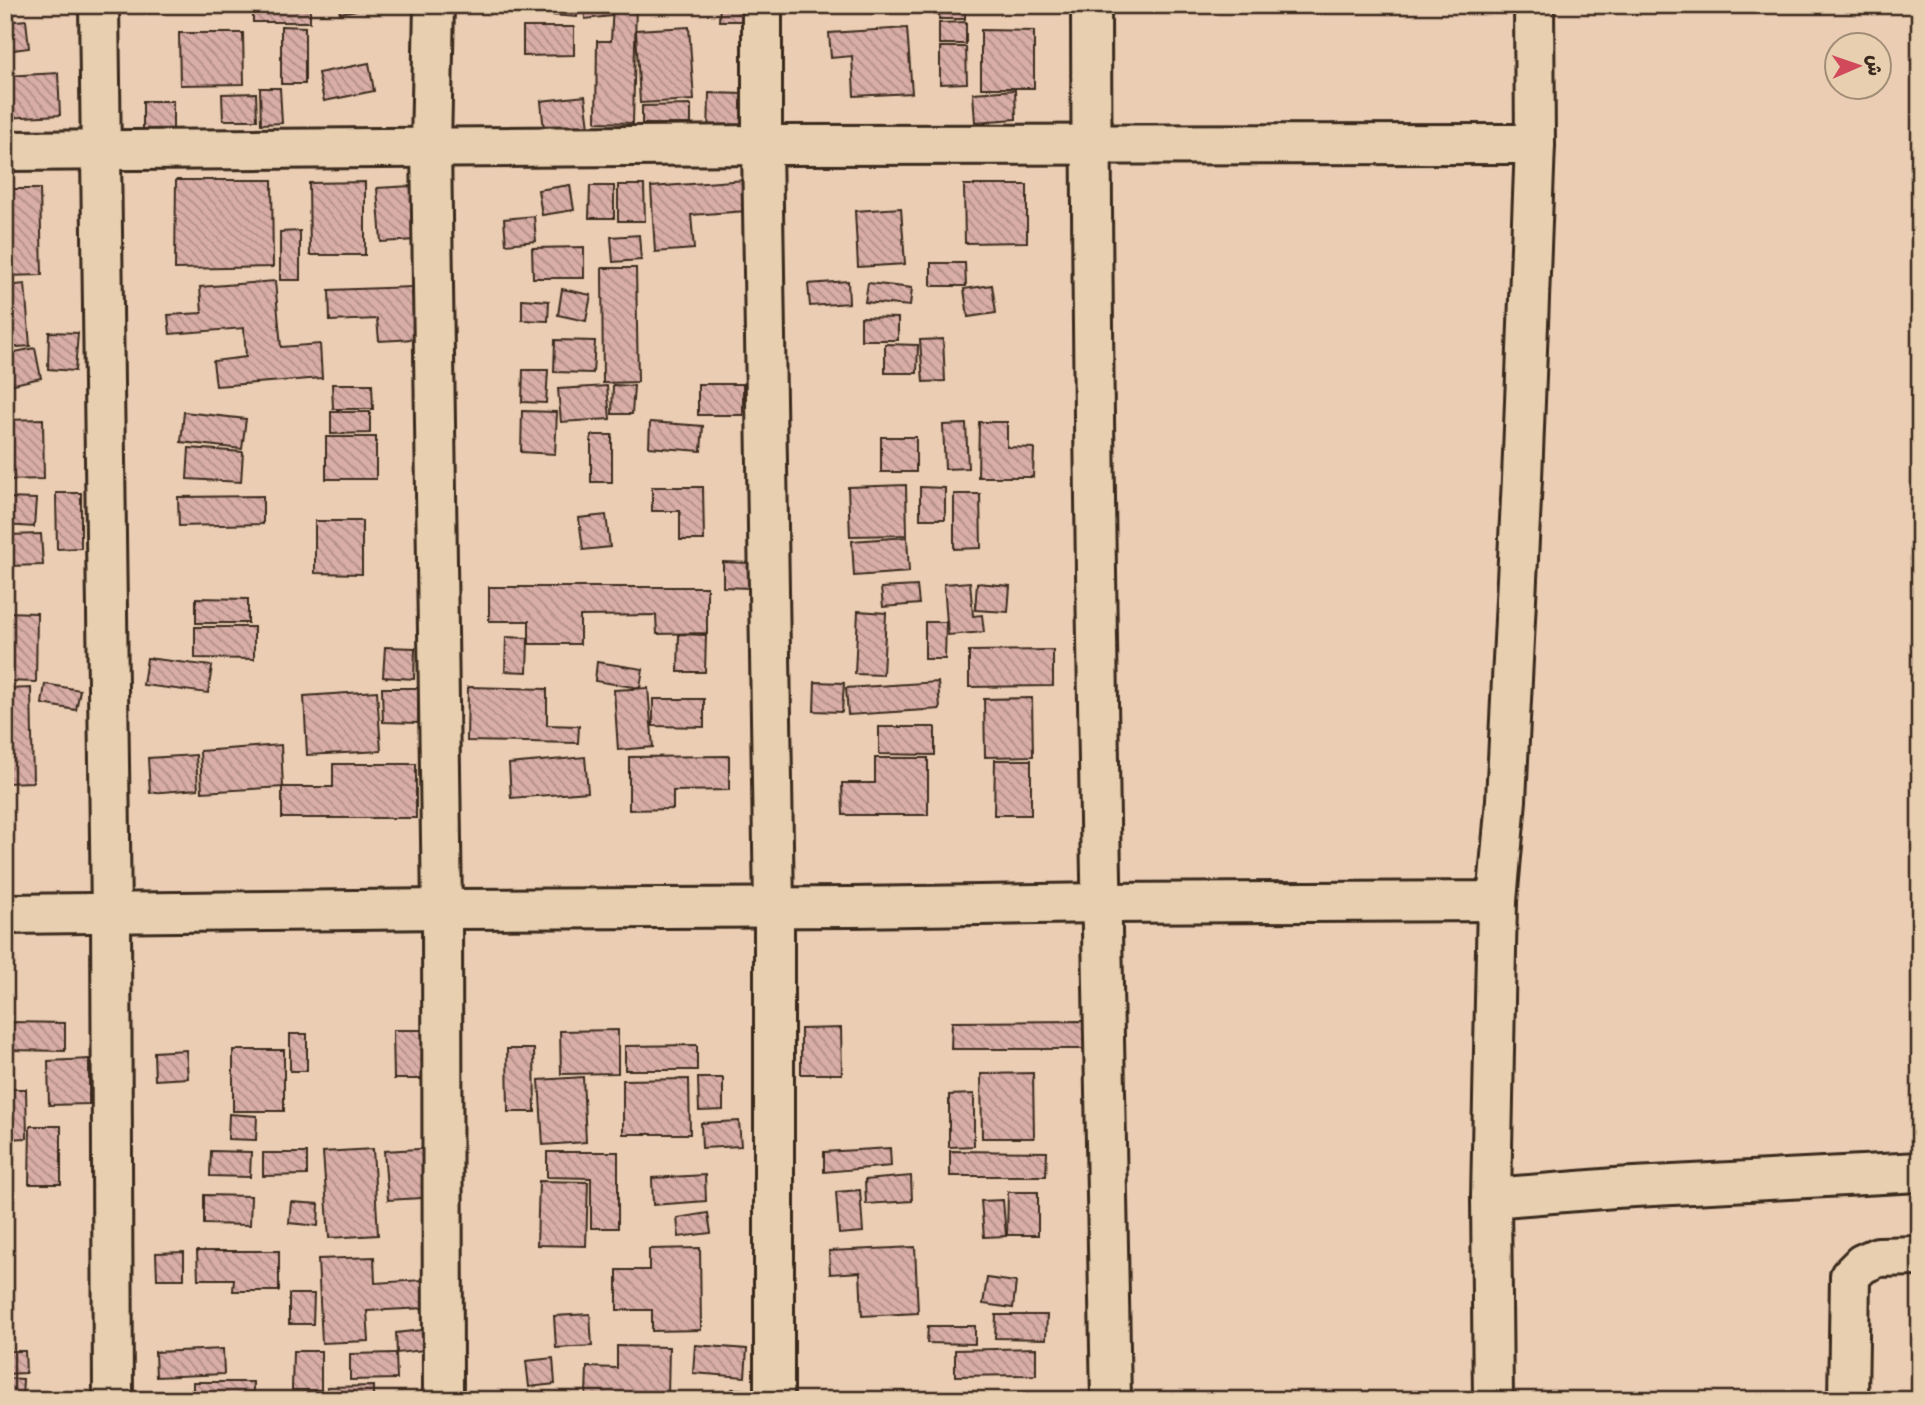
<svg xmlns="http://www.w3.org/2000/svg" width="1925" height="1405" font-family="'Gochi Hand','Playpen Sans Arabic',sans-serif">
	<defs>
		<pattern id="building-back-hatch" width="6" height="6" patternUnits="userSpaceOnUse" patternTransform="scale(1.75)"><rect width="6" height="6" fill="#d9aea7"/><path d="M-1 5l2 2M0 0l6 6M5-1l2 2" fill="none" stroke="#b18e87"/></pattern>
	</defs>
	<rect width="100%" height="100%" fill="#eacdb3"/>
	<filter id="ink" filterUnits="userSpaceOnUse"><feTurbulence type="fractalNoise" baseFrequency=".0143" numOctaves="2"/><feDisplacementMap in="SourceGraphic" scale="14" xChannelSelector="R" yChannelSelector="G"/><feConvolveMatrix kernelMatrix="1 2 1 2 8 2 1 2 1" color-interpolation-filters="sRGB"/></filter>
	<g filter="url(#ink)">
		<g fill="url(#building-back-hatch)" stroke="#3b2a1e" stroke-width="2">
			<rect x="216" y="5" width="34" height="8"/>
			<rect x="253" y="5" width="57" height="17"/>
			<path d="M338,5h45l-43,8z"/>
			<path d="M498,5h80l-1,12 -79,-6z"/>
			<path d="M584,5h26l1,11 -26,3z"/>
			<path d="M613,5h23l-3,118 -37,-1 1,-81h14z"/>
			<path d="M720,5h43l1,16h-45z"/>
			<path d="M841,5h37l-1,8 -37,-3z"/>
			<rect x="939" y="5" width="26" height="14"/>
			<path d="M26,20l3,28 -24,3v-29z"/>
			<path d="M966,22v22h-27v-21z"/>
			<path d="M281,26l24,1v57h-24z"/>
			<path d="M523,27h51v28l-51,1z"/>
			<path d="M689,27l5,73 -54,3 -4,-73z"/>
			<path d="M907,28l5,65 -58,3 -2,-40 -21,2 -2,-25z"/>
			<path d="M981,30l53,1v57h-53z"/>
			<path d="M179,33h64l1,51 -64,1z"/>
			<path d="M940,47h26l1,36 -27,1z"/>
			<path d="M369,63l5,28 -50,10 -6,-28z"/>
			<path d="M58,73l2,42 -55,3v-42z"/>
			<path d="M260,88h20l2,35 -21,1z"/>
			<path d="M1015,90l1,29 -41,3 -2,-29z"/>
			<path d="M256,93l1,27h-34l-1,-26z"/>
			<path d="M709,93l37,1 -1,47 -37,-1z"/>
			<path d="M585,96l4,31 -45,4 -3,-30z"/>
			<path d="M143,101h30v42l-30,-1z"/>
			<path d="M691,105v19h-49v-18z"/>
			<path d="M759,179l2,31 -70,5 3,34 -39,3 -4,-65z"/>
			<path d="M176,180h96l1,87 -98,2z"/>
			<path d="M365,182v73h-55l-1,-72z"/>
			<path d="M570,185l4,25 -32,5 -4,-25z"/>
			<path d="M618,185h26l1,36h-27z"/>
			<path d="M964,185h63v57l-62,1z"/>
			<path d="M411,186l5,54 -35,2 -4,-54z"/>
			<path d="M590,186h24v32h-25z"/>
			<path d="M5,189h35l2,86 -37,1z"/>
			<path d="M901,208l4,56 -47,3 -3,-56z"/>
			<path d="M534,216l2,25 -30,3 -2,-25z"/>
			<path d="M300,231v49h-20v-48z"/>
			<path d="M639,235l2,25 -28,2 -2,-25z"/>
			<path d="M584,247v31h-51l-1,-30z"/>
			<path d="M931,263h34l1,23h-35z"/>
			<path d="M602,268h34l2,114 -35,1z"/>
			<path d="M275,281l6,66 39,-3 2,34 -106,8 -3,-25 33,-4 -2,-29 -74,6 -2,-19 34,-2 -2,-26z"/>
			<path d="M848,281l1,22 -39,3 -2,-22z"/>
			<path d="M868,283l44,5 -2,18 -45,-4z"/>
			<path d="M25,284l5,62 -25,2v-62z"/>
			<path d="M992,285l4,28 -28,4 -4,-28z"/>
			<path d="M412,287l3,52 -36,2 -2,-22 -47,2 -1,-31z"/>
			<path d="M562,289l29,6 -5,26 -28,-6z"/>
			<path d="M522,299l27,2 -1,20 -26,-1z"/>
			<path d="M861,317l37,1v22h-37z"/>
			<path d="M49,332l29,1 -3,38 -27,-2z"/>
			<path d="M943,339l2,42 -22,1 -3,-42z"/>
			<path d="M555,340l40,1 -2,32 -39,-1z"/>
			<path d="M885,344l33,1 -1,28h-32z"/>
			<path d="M35,348l6,30 -36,8v-32z"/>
			<path d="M523,370h25l-2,33 -24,-1z"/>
			<path d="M332,384h40l1,25h-40z"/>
			<rect x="698" y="384" width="45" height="31"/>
			<path d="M613,385l21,1 -2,28h-20z"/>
			<path d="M607,386l3,33 -49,3 -3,-33z"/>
			<path d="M522,411l35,1 -2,42 -34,-2z"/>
			<path d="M184,412l62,7 -4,30 -61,-7z"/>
			<path d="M331,412h39v21l-39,1z"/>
			<path d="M43,419l1,60 -39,1v-60z"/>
			<path d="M650,422l53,4 -2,25 -52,-4z"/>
			<path d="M979,422h28v25l27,1 -1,29h-55z"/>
			<path d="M966,424l2,44 -23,1 -2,-44z"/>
			<rect x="591" y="435" width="21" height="47"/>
			<rect x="326" y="437" width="50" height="42"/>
			<rect x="881" y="437" width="35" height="35"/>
			<path d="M189,448l54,4 -2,30 -54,-3z"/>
			<path d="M906,485l1,50 -57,1 -2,-49z"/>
			<path d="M652,487h51l1,53h-24v-29h-28z"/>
			<path d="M920,487l25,1v31h-25z"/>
			<path d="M56,493h25v55l-24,1z"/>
			<path d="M954,494h26l1,54 -27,1z"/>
			<path d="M263,496v28l-84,2 -1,-29z"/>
			<path d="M5,498l31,1 -2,28 -29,-2z"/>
			<path d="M606,515l4,32 -27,3 -4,-32z"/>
			<path d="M315,521h47v53l-47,-1z"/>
			<path d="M41,534l2,31 -35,1 -1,-31z"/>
			<path d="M907,537l2,35 -55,4 -2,-35z"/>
			<path d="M723,562l28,1 -1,25 -27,-1z"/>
			<path d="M970,582l3,34 9,-1 2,17 -36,3 -4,-51z"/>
			<path d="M977,583l33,3 -2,26 -33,-2z"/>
			<path d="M917,586l2,18 -36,3 -2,-19z"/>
			<path d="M489,587h218v46l-50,1 -1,-19 -76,1v28h-51v-23h-40z"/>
			<path d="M196,598l52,1v24h-52z"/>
			<path d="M858,611l28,2 -3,62 -28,-1z"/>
			<path d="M5,612l32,1 -1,69 -31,-1z"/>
			<path d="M925,622h21l-1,37h-20z"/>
			<path d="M195,627h59v32l-59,-1z"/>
			<path d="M679,634l27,1 -1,37h-27z"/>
			<path d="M506,637l22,1 -1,34 -22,-1z"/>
			<path d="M385,647l30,1 -1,31 -31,-2z"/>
			<path d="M1053,650v36l-84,1v-36z"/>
			<path d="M147,658l65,8 -4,27 -65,-8z"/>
			<path d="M597,662l46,7 -3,19 -45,-7z"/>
			<path d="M815,682l29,1 -2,29 -28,-1z"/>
			<path d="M938,682l2,27 -92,6 -2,-27z"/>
			<path d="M45,684l35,6 -4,20 -34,-6z"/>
			<path d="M468,687l79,2v36l32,1 -1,17 -111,-2z"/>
			<path d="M31,688l2,94 -28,1v-94z"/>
			<path d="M382,688h36v35l-35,-1z"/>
			<path d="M648,688l5,59 -35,3 -4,-60z"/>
			<path d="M377,691l4,60 -74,4 -3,-59z"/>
			<path d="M1032,698l1,58 -48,1 -1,-58z"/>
			<path d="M653,699h51v28l-51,-1z"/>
			<path d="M879,727h56v28l-56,-1z"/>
			<path d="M281,745l2,42 -81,5 -2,-41z"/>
			<path d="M196,755l2,34 -48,4 -2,-35z"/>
			<path d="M729,756v34l-56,1v18l-44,1v-53z"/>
			<path d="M585,757l3,35 -77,6 -2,-34z"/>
			<path d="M875,758h53v57h-85l-1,-32h33z"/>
			<path d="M995,760h36v55h-37z"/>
			<path d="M333,764h83v54h-134v-31h51z"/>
			<path d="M1086,1021v28h-135l1,-27z"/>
			<path d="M11,1022l54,1v28l-54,-1z"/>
			<path d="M841,1028l1,46h-41v-45z"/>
			<path d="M393,1030h44l1,49h-44z"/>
			<path d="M618,1030v43l-57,1 -1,-43z"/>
			<rect x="290" y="1034" width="17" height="37"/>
			<path d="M697,1045v25h-72v-24z"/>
			<path d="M507,1049h27l1,63h-27z"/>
			<path d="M186,1050l2,28 -33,2 -1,-28z"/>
			<rect x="233" y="1050" width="51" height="61"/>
			<path d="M89,1059v45l-40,1 -1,-44z"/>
			<path d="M1033,1073l1,65h-52l-1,-64z"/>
			<path d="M583,1077l3,65 -43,3 -4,-65z"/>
			<path d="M698,1078h25v32l-24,1z"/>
			<path d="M689,1079l1,55h-67v-54z"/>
			<path d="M5,1089h21l1,49 -22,1z"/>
			<path d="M974,1094v52l-25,1v-52z"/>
			<path d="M229,1114l28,2 -1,24 -28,-1z"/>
			<path d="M739,1121l2,25 -39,2 -1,-25z"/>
			<path d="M30,1126h31v58h-32z"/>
			<path d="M436,1148l2,49 -50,3 -4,-49z"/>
			<path d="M890,1148l1,18 -67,6v-20z"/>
			<path d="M373,1149l5,86 -49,3 -6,-86z"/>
			<path d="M211,1151l40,1 -1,25 -40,-1z"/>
			<path d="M950,1151l97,1 -1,24h-96z"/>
			<path d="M547,1152h71v76h-27v-50l-44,-1z"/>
			<path d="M263,1153h44v22l-44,1z"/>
			<path d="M705,1175l1,26 -53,4 -1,-27z"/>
			<path d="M911,1176l1,25 -46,3 -1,-24z"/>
			<path d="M539,1181l49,1 -2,64 -49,-1z"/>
			<path d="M860,1190l3,42 -24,2 -3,-42z"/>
			<path d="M1008,1192h30v43h-31z"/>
			<path d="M204,1195l47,1 -1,29 -46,-1z"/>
			<path d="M1003,1200l3,36 -22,1 -3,-36z"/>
			<path d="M291,1202l28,2 -1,22 -29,-3z"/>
			<path d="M708,1213l3,20 -32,4 -2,-19z"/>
			<path d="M915,1247l3,66 -56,3 -2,-44 -30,2 -1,-23z"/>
			<path d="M700,1248l1,82 -49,1v-21h-35v-40h32v-21z"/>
			<path d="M197,1251h82v40h-46l1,-12h-36z"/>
			<path d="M184,1252v27h-27l-1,-26z"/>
			<path d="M374,1257l1,26 48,-3 2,28 -58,3 2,30 -47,2 -4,-84z"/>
			<path d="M987,1278l29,4 -3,26 -30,-4z"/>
			<path d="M289,1294h25l-1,30h-24z"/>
			<path d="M590,1314l2,32 -36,2 -2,-32z"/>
			<path d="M996,1315h51l-1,24 -51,-1z"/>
			<path d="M928,1326h47v18l-48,-1z"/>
			<path d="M430,1329l3,20 -36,4 -1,-20z"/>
			<path d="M695,1345l52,4 -2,28 -52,-4z"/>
			<path d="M617,1346l52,1 -1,49h-82l1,-29 30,1z"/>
			<path d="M1036,1348v27l-81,1v-26z"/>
			<path d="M223,1349l1,25 -68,3 -1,-25z"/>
			<path d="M5,1351h20l1,22 -21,1z"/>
			<path d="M293,1351h28v39h-29z"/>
			<path d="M396,1353l1,26 -47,1v-26z"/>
			<path d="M553,1358l2,26 -26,3 -3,-26z"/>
			<path d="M5,1378l18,1 -1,21h-17z"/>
			<rect x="193" y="1382" width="60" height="18"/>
			<path d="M373,1386v14h-45l-1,-13z"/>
			<path d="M732,1389l26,2 -1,9h-26z"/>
			<path d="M709,1397v3h-89v-2z"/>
		</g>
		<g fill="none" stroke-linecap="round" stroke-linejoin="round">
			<g stroke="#3b2a1e" stroke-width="44">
				<g id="minor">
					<path d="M99,5l12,909 2,486"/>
					<path d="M434,5l-3,141 11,763 1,491"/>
					<path d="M762,5v140l12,763v492"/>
					<path d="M1091,5c1,465 11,930 20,1395"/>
					<path d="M5,151l757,-6 773,-1"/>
					<path d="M5,914l437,-5 411,-2 248,-4 396,-2 9,-101 16,-321 13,-335 -1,-139"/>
					<path d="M1491,1198l124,-10 305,-16"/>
					<path d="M1493,1400l-2,-202 6,-297"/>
					<path d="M1848,1400l2,-124 12,-12 16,-7 42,-1"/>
				</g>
			</g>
			<use href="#minor" stroke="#e7cfb0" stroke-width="38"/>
		</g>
	</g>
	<rect width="1925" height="1405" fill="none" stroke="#e7cfb0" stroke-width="28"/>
	<rect x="14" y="14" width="1897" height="1377" fill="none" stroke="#3b2a1e" stroke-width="2.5" filter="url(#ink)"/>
	<g transform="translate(1858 66) rotate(88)"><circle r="33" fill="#e7cfb0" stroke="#a28d76" stroke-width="2"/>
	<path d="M0-5L12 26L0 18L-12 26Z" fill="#d1495b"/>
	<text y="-10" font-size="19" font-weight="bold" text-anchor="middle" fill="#3b2a1e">ش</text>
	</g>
</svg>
